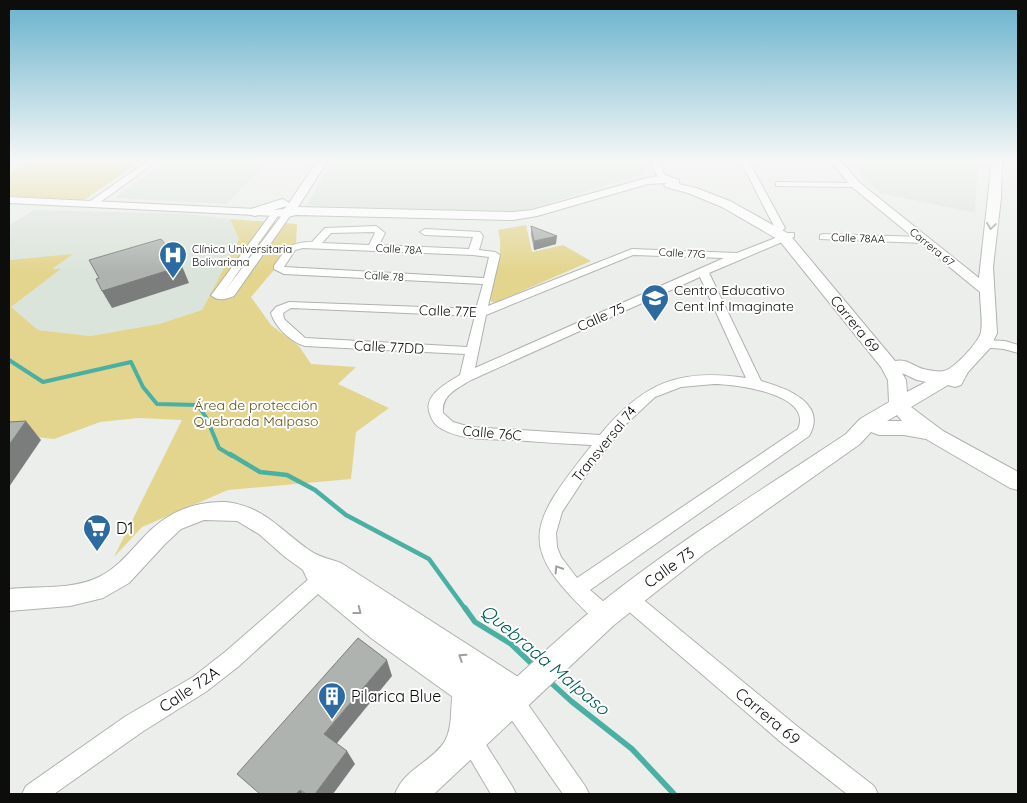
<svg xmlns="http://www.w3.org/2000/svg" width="1027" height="803" font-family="Quicksand,sans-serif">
	<rect width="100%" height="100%" fill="#ebeeea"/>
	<g fill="#dbe4da">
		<path d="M333,160h311l4,10 -8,5 -106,33 -22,4h-90l-115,-7z"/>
		<path d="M847,160h131l-3,53 -95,-20z"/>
		<path d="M252,162l15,1 -41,41 -112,-6 47,-32z"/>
		<path d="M34,210l152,4 44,5 9,20 -37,71 -43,14 -69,12 -52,-6 -27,-23 49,-37 -8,-1 19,-14 -62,5v-35z"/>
	</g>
	<g fill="#e3d58e">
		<path d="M33,160h109l-58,40 -75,-4v-24z"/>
		<path d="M230,219l67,5 -1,20 -45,53 20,28 28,21 12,18 45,3 -18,17 51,24 -33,24 -5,47 -123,11 -86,37 -28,30 68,-137 -44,-2 -38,4 -46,17 -45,-5v-174l64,-6 -21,15h9l-50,38 27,23 52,6 69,-12 43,-14 37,-71z"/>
		<path d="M526,225l6,27 31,-7 28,16 -96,42 -7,-3c6,-22 17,-48 10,-70z"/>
	</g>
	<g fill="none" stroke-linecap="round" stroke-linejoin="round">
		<path stroke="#49b0a3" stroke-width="4" d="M9,360l34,22 88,-20 12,25 14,17 41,1 9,14 12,29 13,8"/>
		<path stroke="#49b0a3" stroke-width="4.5" d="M230,454l30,18 27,3 28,15 31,25 83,44 37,51"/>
		<g stroke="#49b0a3" stroke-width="5.5">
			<path d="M465,608l10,14 36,22 23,22"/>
			<path d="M548,680l23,21 61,48 42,45"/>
		</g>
		<g stroke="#afb2ae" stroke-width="2">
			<g id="minor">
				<path d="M149,160h9l-63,46h-6v-4z"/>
				<path d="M650,160h8l8,18 -1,2h-6z"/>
				<path d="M740,160h8l37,68 -2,2h-6l-2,-2z"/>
				<path d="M776,182l80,1 4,2 -4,2 -77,-1h-3z"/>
				<path d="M276,210l4,3 -56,79 61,-81h6l1,2 -58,83c-8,3 -16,6 -23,-1l2,-2 60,-82z"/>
				<path d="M376,226l9,7 -6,12 90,4 4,-12 -48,-2 -5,-3 5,-3 55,3 3,4 -4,14 16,2 5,3 -12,51 144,-57 105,4 51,-20h6v4l-85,36 52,108c25,7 67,22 48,55l-219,154 22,19 3,7 -3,7 -7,2 -7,-2c-82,-76 -72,-95 -6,-178 -26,-1 -52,-3 -78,-5 -23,-1 -51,1 -72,-11 -6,-3 -10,-8 -12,-15 -8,-18 17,-31 30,-39l5,-21 -160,-8c-14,-4 -30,-19 -34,-33l5,-6 13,-5 187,7 7,-25 -199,-10 -10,-5v-3c12,-17 15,-24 38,-24l13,-14zM374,232l1,1 -6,12 -47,-2 9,-10zM303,248l170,7 16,2 -5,21 -200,-11 11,-17zM633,255l91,3 -249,110 11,-53zM700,277l46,101c-67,-10 -103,5 -146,57l-130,-8 -17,-5 -10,-9c-2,-18 15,-25 28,-33zM291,308l184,8 -8,31 -162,-9 -21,-19 -1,-6zM714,384c21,0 100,10 84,45l-221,149 -16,-21 -4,-10 -1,-14 6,-21 25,-38 39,-50 29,-27 26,-10z"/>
				<path d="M823,234l101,3 5,3 -5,3 -104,-4v-4z"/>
				<path d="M984,340l21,1 13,4v8l-14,-4 -24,-2 -2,-3 2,-3z"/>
				<path d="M325,568l6,2 3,6 -3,6 -92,84 -32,25 -65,41 -88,62h-32l4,-8 100,-70 67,-39 32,-25 94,-82z"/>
				<path d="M627,589l7,3 164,135 76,59 4,8h-31l-65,-51 -162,-139 -2,-6 2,-6z"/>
				<path d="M512,690l8,3 65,93 4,8h-26l-59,-85 -3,-8 3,-8z"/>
				<path d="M470,729l8,3 34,54 4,8h-25l-32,-54 3,-8z"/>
			</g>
		</g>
		<g stroke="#afb2ae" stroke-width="2">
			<g id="tertiary">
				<path d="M9,197l267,13 6,3 -6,3 -267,-13z"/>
				<path d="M226,502c39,5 53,27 83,48 10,7 21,9 32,13l188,121 4,10 -4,10 -10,4 -23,-14 13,9 4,10 -4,10 -10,4 -10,-4 -118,-85 -59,-49 -9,-19 -18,-13 -26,-23 -22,-13 -33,-1 -23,9 -16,15 -36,39 -26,15 -33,8 -61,5v-22c29,-3 63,1 90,-12 18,-9 30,-24 43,-38 22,-25 50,-38 84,-37z"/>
			</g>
		</g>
		<g stroke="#afb2ae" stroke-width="2">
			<path id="secondary" d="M318,160h10l-30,47 215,5 19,-2 115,-32 18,-3 14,5v4l17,4 34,13 59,33 106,127c13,-3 21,8 33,9 5,1 12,2 16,1 10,-2 35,-29 37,-39 2,-12 -1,-27 -1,-40l-128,-105 -22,-27h10l20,23 119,95 13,-118h10l-1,38 -8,69 4,66 -7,15 -22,24 -7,13 -6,2 -7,-2 -37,22 32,24 75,41v18l-8,-2 -84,-49 -22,-4h-25l-8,-3 -11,12 -156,110 -90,71 -180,169h-39c9,-25 37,-32 50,-53 10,-18 3,-41 11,-60l10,-4 10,4 4,10 1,19c38,-35 76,-71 116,-104 78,-63 165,-116 249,-172l14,-15 29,-17 -1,-22 -7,-13 -102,-127 -57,-33 -34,-14 -22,-6 -2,-2 3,-2 -19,1 -111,32 -24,4 -217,-5 -8,2 -16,-1 -2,-3 2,-2 -17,5 -4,-1 -2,-3 2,-3 28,-9 4,-1 6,4zM287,206l-3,3 -11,1zM902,373l15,7 9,2 -19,10 -1,-12zM897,415l5,6h-15z"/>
		</g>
		<use href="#minor" fill="#fff" fill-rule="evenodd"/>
		<use href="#tertiary" fill="#fff" fill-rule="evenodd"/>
		<use href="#secondary" fill="#fff" fill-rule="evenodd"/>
	</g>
	<path fill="#969a97" d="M531,226l25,18 -22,6 -3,-15z"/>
	<g fill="#7a7d7b">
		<path d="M557,236l-1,8 -22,6v-9z"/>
		<path d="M182,266l7,17 -77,25 -10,-17z"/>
		<path d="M26,421l15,19 -32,47v-42z"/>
		<path d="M387,660l5,16 -59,72 -9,-14z"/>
		<path d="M347,751l8,13 -22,30h-18z"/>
		<path d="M300,790l4,4h-8z"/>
	</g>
	<g fill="#aeb3b0" stroke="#7a7d7b">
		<path d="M531,226l26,10 -23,5z"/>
		<path d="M161,239l21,27 -80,25 -6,-12 3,-1 -10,-18z"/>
		<path d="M26,421l-17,24v-23z"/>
		<path d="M358,638l29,22 -63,74 23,17 -32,43h-9l-6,-4 -4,4h-36l-23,-20z"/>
	</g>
	<defs><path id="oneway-chevron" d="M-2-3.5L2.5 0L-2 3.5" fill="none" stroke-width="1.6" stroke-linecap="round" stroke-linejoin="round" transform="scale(1.25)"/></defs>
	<g stroke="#9e9f9e">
		<use href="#oneway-chevron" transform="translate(991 226) rotate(98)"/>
		<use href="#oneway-chevron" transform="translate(558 569) rotate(-122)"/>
		<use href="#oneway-chevron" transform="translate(358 611) rotate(38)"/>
		<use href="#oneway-chevron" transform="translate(462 657) rotate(-147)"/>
	</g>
	<linearGradient id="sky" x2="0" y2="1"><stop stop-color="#68b2cc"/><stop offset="0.59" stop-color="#f6f7f6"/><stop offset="1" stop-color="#f6f7f6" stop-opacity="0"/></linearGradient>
	<rect width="1027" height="272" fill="url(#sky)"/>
	<defs>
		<g id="hospital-pin" transform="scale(1.4375)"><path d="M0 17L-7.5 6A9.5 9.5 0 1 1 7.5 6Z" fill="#2c6ba1" stroke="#fff"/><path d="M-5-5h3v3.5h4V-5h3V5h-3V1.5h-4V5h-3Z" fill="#fff"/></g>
		<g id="school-pin" transform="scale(1.4375)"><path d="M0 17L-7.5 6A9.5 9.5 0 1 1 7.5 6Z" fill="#2c6ba1" stroke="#fff"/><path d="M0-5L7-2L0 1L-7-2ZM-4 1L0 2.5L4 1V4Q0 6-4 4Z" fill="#fff"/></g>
		<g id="supermarket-pin" transform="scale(1.4375)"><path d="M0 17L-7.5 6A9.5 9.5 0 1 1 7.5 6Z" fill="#2c6ba1" stroke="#fff"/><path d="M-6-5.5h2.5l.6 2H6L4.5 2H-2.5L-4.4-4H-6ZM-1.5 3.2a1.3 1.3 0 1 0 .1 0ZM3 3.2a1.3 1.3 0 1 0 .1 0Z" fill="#fff"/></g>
		<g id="building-pin" transform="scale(1.4375)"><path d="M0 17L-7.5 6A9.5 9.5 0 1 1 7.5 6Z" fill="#2c6ba1" stroke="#fff"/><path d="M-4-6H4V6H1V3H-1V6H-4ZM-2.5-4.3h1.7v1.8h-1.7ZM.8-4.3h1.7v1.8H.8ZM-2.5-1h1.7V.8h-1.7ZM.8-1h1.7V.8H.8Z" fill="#fff"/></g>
	</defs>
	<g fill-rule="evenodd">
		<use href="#hospital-pin" x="173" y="255"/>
		<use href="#school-pin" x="655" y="298"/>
		<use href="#supermarket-pin" x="97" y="528"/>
		<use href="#building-pin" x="332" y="696"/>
	</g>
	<g text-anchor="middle" stroke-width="4" stroke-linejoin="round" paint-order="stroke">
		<g font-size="11" fill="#0d0e0c" stroke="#fff">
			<text transform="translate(858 238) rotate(2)" y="4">Calle 78AA</text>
			<text transform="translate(932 247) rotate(39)" y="4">Carrera 67</text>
			<text transform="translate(399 249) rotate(3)" y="4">Calle 78A</text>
			<text transform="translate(682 253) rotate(3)" y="4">Calle 77G</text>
			<text transform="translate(384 276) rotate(3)" y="4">Calle 78</text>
		</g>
		<g font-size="11" fill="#0d0e0c" stroke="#fff" text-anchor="start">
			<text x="192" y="253">Clínica Universitaria<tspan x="192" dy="13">Bolivariana</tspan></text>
		</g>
		<g font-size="14" fill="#0d0e0c" stroke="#fff" text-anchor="start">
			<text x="674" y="295">Centro Educativo<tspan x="674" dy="16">Cent Inf Imaginate</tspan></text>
		</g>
		<g font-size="14" fill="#0d0e0c" stroke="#fff">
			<text transform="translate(448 311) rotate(2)" y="5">Calle 77E</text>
			<text transform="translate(601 317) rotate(-24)" y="5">Calle 75</text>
			<text transform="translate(855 324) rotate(51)" y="5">Carrera 69</text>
			<text transform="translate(389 347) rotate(3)" y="5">Calle 77DD</text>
			<text transform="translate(492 433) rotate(5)" y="5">Calle 76C</text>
			<text transform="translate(604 444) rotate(-51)" y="5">Transversal 74</text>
		</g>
		<g font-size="14" fill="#5e531a" stroke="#fff">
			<text x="256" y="410">Área de protección<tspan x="256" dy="16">Quebrada Malpaso</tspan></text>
		</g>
		<g font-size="16" fill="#0d0e0c" stroke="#fff" text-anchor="start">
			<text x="116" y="534">D1</text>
			<text x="351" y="702">Pilarica Blue</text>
		</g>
		<g font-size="16" fill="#0d0e0c" stroke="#fff">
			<text transform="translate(669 567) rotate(-36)" y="6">Calle 73</text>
			<text transform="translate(189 689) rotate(-34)" y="6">Calle 72A</text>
			<text transform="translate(768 716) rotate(40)" y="6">Carrera 69</text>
		</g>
		<g font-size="18" font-style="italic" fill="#015f56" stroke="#fff">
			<text transform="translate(545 660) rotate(40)" y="6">Quebrada Malpaso</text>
		</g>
	</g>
	<rect width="1027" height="803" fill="none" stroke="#0d0e0c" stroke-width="20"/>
</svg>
